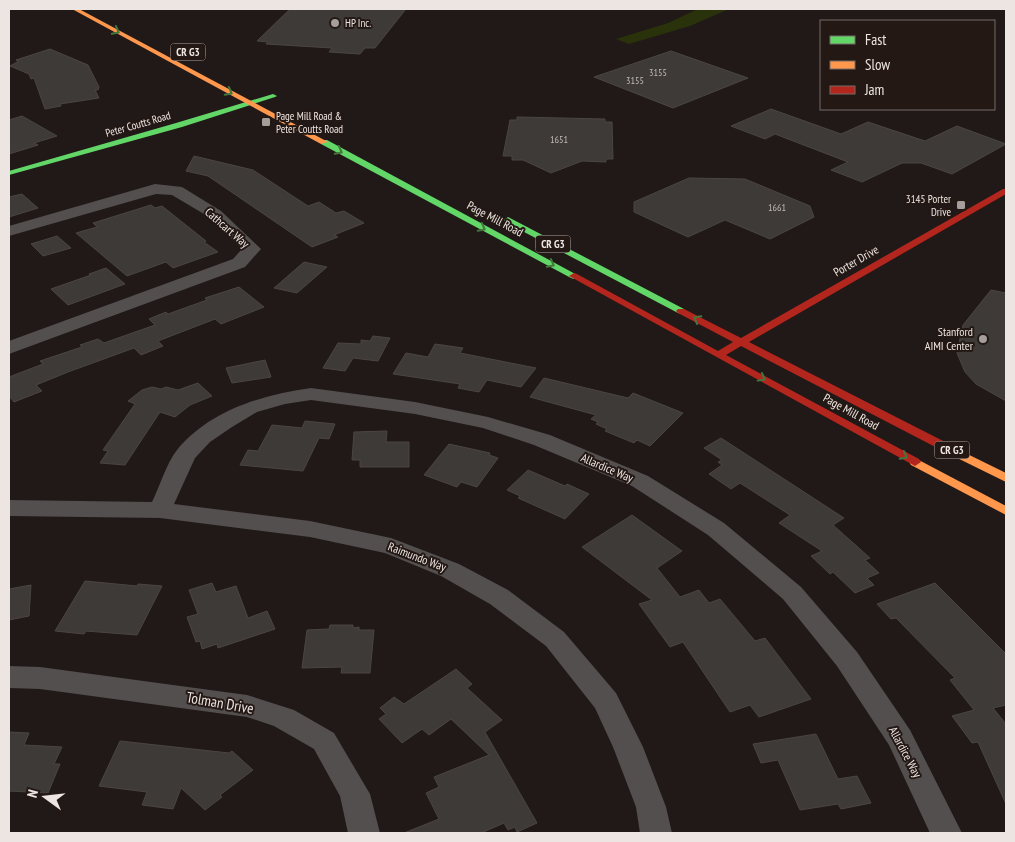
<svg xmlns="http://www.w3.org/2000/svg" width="1015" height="842" font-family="'PT Sans Narrow',sans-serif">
	<rect width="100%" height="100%" fill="#201918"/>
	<path fill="#2a320b" d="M698,9h31l-39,17 -61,18 -13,-5 52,-16z"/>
	<g fill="#3e3a38" stroke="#4b4542">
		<path d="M290,9h116l-31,39h-10l-5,6 -31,-2 3,-4 -66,-4 2,-2 -11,-1z"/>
		<path d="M50,49l38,16 11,22 -1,3h-3l4,8 -39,6 1,2 -16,3 -11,-31 -3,1 -2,-5 -19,-8 9,-5 -3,-1z"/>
		<path d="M671,51l77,27 -75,30 -79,-31z"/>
		<path d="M771,109l70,25 27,-12 57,19 32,-15 49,18 -54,30 -31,-11h-19l-40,19 -31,-12 17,-8 -73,-28 -10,5 -34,-13z"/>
		<path d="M22,116l35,20 -23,7 4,2 -29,9v-34z"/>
		<path d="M517,117l88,2v3h7l1,37h-7v3l-24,-1 -31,12 -28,-13h-11v-4h-9l7,-36h7z"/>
		<path d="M194,156l59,14 55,36 11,-4 17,11 8,-2 20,12 -30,12 4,2 -26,10 -104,-71 -22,-5z"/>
		<path d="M689,178l56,1 65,27 4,11 -44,22 -45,-19 -37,17 -54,-25v-10z"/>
		<path d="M22,194l16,14 -29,9v-20z"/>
		<path d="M151,205l4,3 7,-2 44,35 -2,1 14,10 -45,16 -7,-6 -39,14 -51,-43 21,-6 -4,-4z"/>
		<path d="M57,236l14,12 -28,8 -12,-12z"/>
		<path d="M304,262l23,5 -30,26 -23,-5z"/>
		<path d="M106,268l19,16 -57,21 -17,-16 40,-14 -2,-1z"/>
		<path d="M239,287l25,20 -43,17 -6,-5 -57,22 5,5 -22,9 -7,-7 -66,24 -32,13 6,6 -28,11 -5,-6v-19l34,-13 -3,-3 42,-14 -2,-2 18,-6 6,4 51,-18 -6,-6 17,-7 2,2 39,-14 -2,-2z"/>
		<path d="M991,290l15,3v108l-30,-17 -11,-12 -8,-19 6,-28z"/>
		<path d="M373,336l17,2 -12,23 -25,-3 -8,13 -22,-3 15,-25 23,1v-4l9,1z"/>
		<path d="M435,344l28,4 -3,5 76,15 -15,19 -34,-7 -8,12 -21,-4 2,-4 -67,-10 13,-21 22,4z"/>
		<path d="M265,360l6,17 -39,6 -6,-15z"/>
		<path d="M544,378l84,20 5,-5 50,20 -33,33 -13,-6 -3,3 -29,-12 2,-2 -11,-5 2,-2 -7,-3 5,-4 -66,-18z"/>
		<path d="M198,383l14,13 -22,9 -15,12 -15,-5 -35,53 -25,-2 8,-12 -5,-1 32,-46 -7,-3 14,-11 10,-3 9,2 5,-2 12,3z"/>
		<path d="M305,421l30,3 -6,15 -10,-1 -16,33 -63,-6 8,-15 10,1 14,-26 30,3z"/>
		<path d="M387,431l-1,11h23v25h-49v-7h-8l2,-28z"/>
		<path d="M721,438l123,80 -11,7 37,33 -5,2 14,13 -12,5 7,7 -19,8 -22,-21 -3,2 -19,-18 11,-5 -43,-28 11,-8 -50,-32 -9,6 -22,-15 13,-9 -4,-3 4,-2 -18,-12z"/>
		<path d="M449,444l41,9 -1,2 9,3 -21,29 -16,-5 -4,5 -33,-12z"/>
		<path d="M528,470l37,16 2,-2 22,10 -24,25 -47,-21 2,-2 -13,-6z"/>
		<path d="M632,515l50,36 -25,17 23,29 19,-7 10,13 11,-4 35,42 10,-3 46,61 -52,18 -9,-12 -20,7 -47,-70 -13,5 -31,-43 13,-4 -70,-53z"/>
		<path d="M85,581l52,5 1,-2 24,2 -25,49 -51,-4 -2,3 -29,-3z"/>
		<path d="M212,583l4,9 20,-6 12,32 19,-7 8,18 -57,19 -1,-4 -15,5 -2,-8 -4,1 -9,-25 11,-3 -9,-24z"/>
		<path d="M935,583l71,71v51l-13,3 13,16v80l-28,-62 -6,1 -20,-27 22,-6 -24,-30 5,-2 -59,-60 -5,1 -14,-15z"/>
		<path d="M31,585l-2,31 -20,4v-31z"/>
		<path d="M330,625h23v3l6,-1v3h15l-4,43h-29l1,-6 -40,1 5,-38 22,-1z"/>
		<path d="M456,669l16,15 -5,4 35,32 -17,12 52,91 -20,9 -2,-5 -7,3 -4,-7 -23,10h-77l35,-14 -13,-26 13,-6 -5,-10 55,-22 -38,-36 -22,16 -7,-6 -20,14 -23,-24 7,-5 -6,-6 14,-11 10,7z"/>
		<path d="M9,732l20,1 -5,12 38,2 -8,17h6l-12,29 -39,-2z"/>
		<path d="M816,734l22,45 19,-3 14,27 -30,6 -3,-5 -38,6 -22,-50 -17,3 -8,-19z"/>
		<path d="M120,741l109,12 3,-2 21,19 -33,25 2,2 -17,13 -24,-22 -8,21 -31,-4 5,-13 -48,-6z"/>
	</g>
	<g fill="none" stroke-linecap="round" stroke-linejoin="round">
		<g fill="#534f4f" fill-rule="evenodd">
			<path d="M155,184l27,3 39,24 40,38 -16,18 -236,87v-13l224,-82 9,-10 -33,-32 -37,-22 -16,-1 -147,42v-10z"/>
			<path d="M311,388l104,14 73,15 62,18 98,41 76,47 77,64 56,65 53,78 52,103h-32l-41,-88 -52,-79 -54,-67 -75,-64 -76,-49 -98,-41 -51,-17 -68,-14 -104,-14 -26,4 -28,8 -25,15 -22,15 -15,16 -21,46 136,17 81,17 68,26 49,26 56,42 52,61 27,54 23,60 6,26h-32l-4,-26 -23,-60 -18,-39 -49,-62 -56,-42 -49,-28 -56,-23 -75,-16 -150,-19 -151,-2v-16l143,2c8,-16 14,-38 25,-52 33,-40 85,-55 134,-62z"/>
			<path d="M9,666l31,1 207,28 47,15 40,23 36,61 10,39h-32l-8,-37 -26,-47 -40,-23 -27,-9 -207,-28 -31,-1z"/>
		</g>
		<g fill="#63d668" fill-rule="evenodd">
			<path d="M273,94l4,2 -2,1 -93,30 -173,48v-4l167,-48z"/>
			<path d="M321,140h6l252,136 -5,3 -3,-1 -250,-134z"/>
			<path d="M508,217l176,92 2,2 -5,3 -3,-1 -173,-91 -1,-2z"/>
		</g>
		<g fill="#ff974d" fill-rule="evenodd">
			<path d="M72,9h7l249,133 -7,2z"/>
			<path d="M949,445l57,28v9l-61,-30 -2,-3z"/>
			<path d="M915,458l91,48v9l-95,-50 -2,-3z"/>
		</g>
		<path fill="#b3261e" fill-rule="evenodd" d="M1003,189h3v5l-257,148 204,104 2,3 -2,3h-8l-204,-106 -15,9 193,104 2,3 -6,4 -346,-190 5,-3 3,1 141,77 15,-9 -55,-29 -2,-2 2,-2h6l57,29z"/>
	</g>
	<defs><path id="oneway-chevron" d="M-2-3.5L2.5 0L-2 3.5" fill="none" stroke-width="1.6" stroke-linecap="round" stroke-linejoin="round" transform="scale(1.25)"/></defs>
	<g stroke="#43773e">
		<use href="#oneway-chevron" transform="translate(116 31) rotate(28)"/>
		<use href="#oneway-chevron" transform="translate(229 92) rotate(28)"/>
		<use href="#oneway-chevron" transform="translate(339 151) rotate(28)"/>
		<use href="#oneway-chevron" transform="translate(482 228) rotate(28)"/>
		<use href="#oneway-chevron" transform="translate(551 264) rotate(28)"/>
		<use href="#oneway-chevron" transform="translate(697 319) rotate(-152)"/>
		<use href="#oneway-chevron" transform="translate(762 378) rotate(29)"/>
		<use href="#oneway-chevron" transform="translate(904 456) rotate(28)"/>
	</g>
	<g fill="#a59e9b" stroke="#231814" stroke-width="2">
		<circle cx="335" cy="23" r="5"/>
		<rect x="261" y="117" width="10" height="10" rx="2.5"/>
		<rect x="956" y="200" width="10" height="10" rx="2.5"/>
		<circle cx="983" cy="339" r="5"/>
	</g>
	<g text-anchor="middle" stroke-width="4" stroke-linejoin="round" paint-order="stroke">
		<g font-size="10" fill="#c1bab8">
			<text x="658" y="76">3155</text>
			<text x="635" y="84">3155</text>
			<text x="559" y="143">1651</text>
			<text x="777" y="211">1661</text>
		</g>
		<g font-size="11" fill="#ede5e2" stroke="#231814" text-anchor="start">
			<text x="345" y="27">HP Inc.</text>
			<text x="276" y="120">Page Mill Road &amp;<tspan x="276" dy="13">Peter Coutts Road</tspan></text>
			<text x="951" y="203" text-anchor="end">3145 Porter<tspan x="951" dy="13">Drive</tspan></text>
		</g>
		<g fill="#231814" stroke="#b0a8a4" stroke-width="1">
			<rect x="170.5" y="43.5" width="35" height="17" rx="4"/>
			<rect x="535.5" y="235.5" width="35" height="17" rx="4"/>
			<rect x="934.5" y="441.5" width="35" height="17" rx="4"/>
		</g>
		<g font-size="11" font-weight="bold" fill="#ede5e2">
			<text x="188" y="56">CR G3</text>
			<text x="553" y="248">CR G3</text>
			<text x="952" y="454">CR G3</text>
		</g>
		<g font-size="11" fill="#ede5e2" stroke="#231814">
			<text transform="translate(138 124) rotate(-16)" y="4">Peter Coutts Road</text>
		</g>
		<g font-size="12" fill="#ede5e2" stroke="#231814">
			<text transform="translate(495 219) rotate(28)" y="4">Page Mill Road</text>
			<text transform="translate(227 228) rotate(41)" y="4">Cathcart Way</text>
			<text transform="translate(856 261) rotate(-30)" y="4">Porter Drive</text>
			<text transform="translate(851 412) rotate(29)" y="4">Page Mill Road</text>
			<text transform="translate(607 468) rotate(23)" y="4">Allardice Way</text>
			<text transform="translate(417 557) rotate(21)" y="4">Raimundo Way</text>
			<text transform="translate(905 752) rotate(62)" y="4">Allardice Way</text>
		</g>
		<g font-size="12" fill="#ede5e2" stroke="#231814" text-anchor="end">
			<text x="973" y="336">Stanford<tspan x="973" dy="14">AIMI Center</tspan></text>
		</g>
		<g font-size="15" fill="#ede5e2" stroke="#231814">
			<text transform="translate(220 703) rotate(10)" y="5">Tolman Drive</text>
		</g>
	</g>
	<rect width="1015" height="842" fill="none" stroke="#ede5e2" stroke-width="20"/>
	<rect x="820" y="20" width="175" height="90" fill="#231814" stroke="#746a66"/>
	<rect x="830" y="36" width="25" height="8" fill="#63d668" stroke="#746a66"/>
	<text x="865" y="45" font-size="15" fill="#ede5e2">Fast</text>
	<rect x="830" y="61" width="25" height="8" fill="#ff974d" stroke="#746a66"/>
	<text x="865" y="70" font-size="15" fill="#ede5e2">Slow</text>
	<rect x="830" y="86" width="25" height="8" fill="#b3261e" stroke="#746a66"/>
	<text x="865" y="95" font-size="15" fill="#ede5e2">Jam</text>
	<g transform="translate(45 797) rotate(285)" stroke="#231814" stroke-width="4" paint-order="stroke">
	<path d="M0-4L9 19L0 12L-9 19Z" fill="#ede5e2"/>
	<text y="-8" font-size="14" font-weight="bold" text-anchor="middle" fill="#ede5e2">N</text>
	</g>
</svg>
